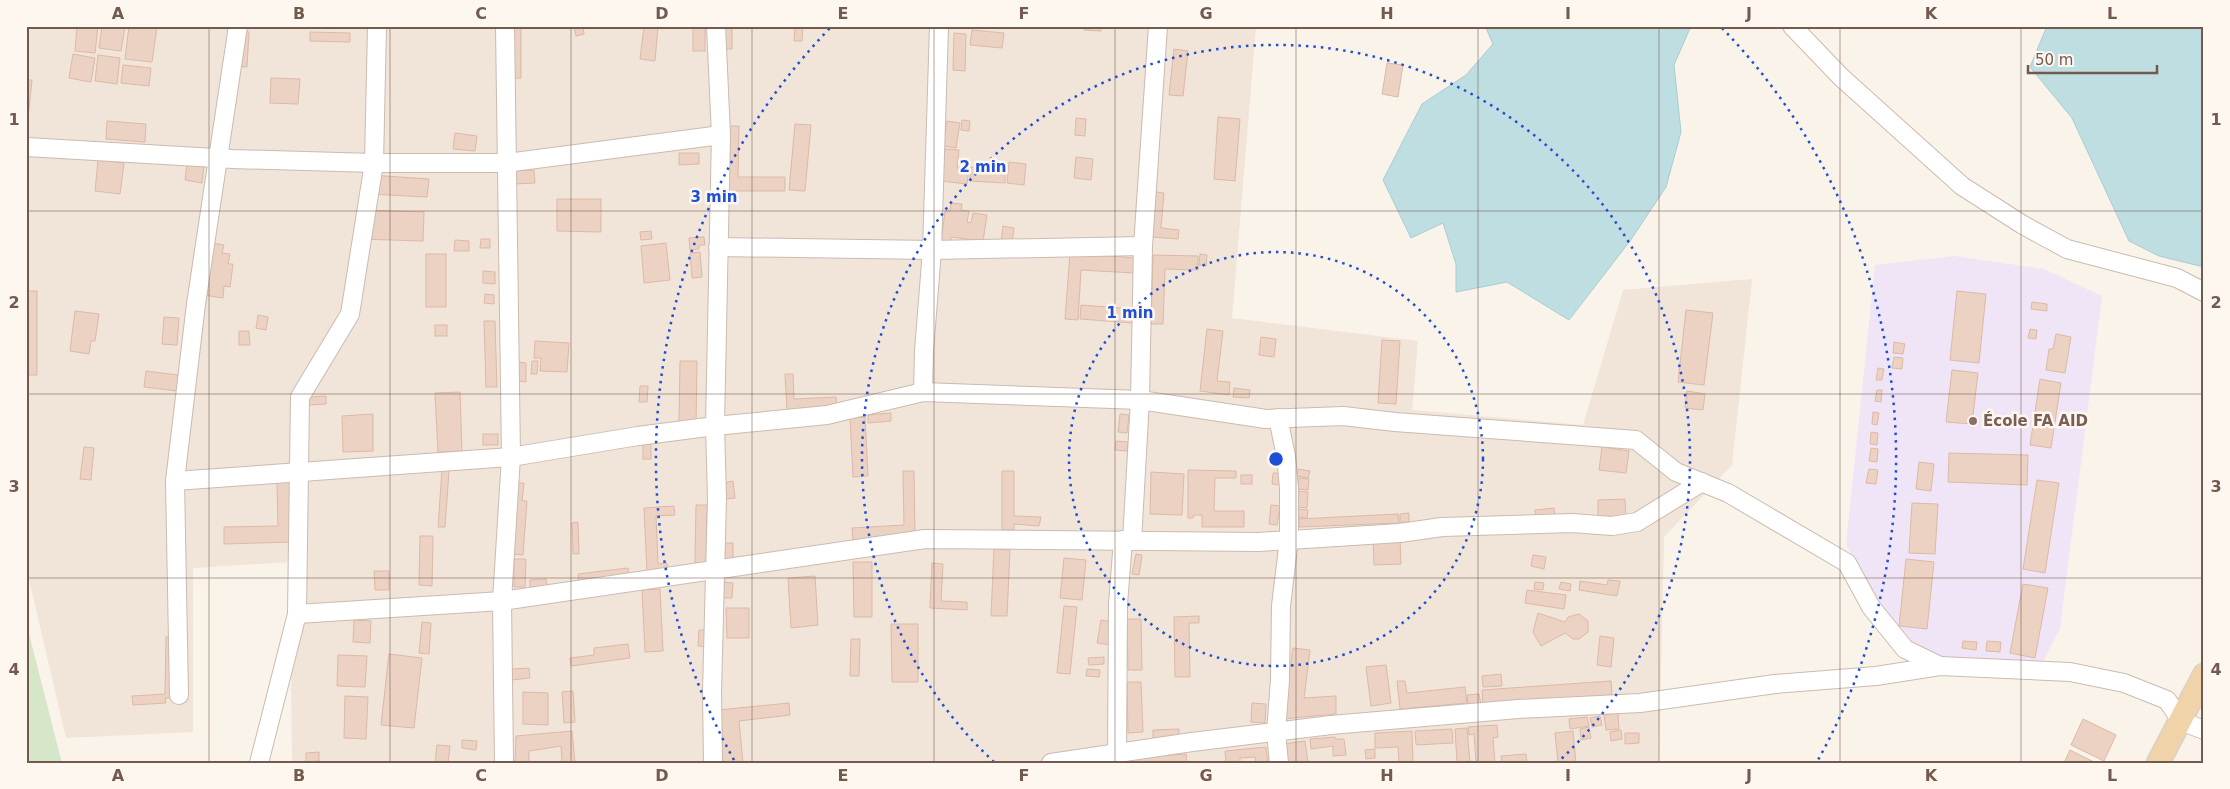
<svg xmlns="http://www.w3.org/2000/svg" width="2230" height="789" font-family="'DejaVu Sans',sans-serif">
	<rect width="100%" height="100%" fill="#faf3e9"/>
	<path fill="#f1e4d8" d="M26,26h1230l-24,292 186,23 -6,69 171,15 40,-135 129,-11 -20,186 -68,72 -5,226h-1367l-2,-201 -97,6v164l-127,6 -40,-172z"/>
	<path fill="#f0e5f7" d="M1954,256l90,13 58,27 -42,333 -20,38 -99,-8 -33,-14 -18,-24 -44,-76 29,-280z"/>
	<path fill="#d6e6c8" d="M26,630h2l34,133h-36z"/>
	<g fill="#bfdee2" stroke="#a7cdd2">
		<path d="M1485,26h206l-17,39 7,67 -15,55 -36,54 -61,79 -62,-38 -51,10v-28l-13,-41 -32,15 -28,-58 39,-76 44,-29 27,-31z"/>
		<path d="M2047,26h157v241l-45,-11 -30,-15 -57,-123 -42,-51z"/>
	</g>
	<g fill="#ecd2c3" stroke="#ddb9a6">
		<path d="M77,26h21l-3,27 -20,-2z"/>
		<path d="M102,26h23l-4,25 -22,-3z"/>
		<path d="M129,26l28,1 -5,35 -27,-3z"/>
		<rect x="512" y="26" width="9" height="52"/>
		<path d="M574,26h9l1,8 -8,2z"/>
		<path d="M644,26h14l-3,35 -15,-2z"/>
		<rect x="693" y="26" width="12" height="25"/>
		<path d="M723,26h9v23h-10z"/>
		<path d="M795,26h8l-1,15h-8z"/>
		<path d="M1084,26h17v5l-17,-1z"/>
		<path d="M972,30l32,3 -2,15 -32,-3z"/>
		<path d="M239,31l10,1 -2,35 -11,-1z"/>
		<path d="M310,32l40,1v9l-40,-1z"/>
		<path d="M954,33l12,1 -1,37 -12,-1z"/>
		<path d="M1174,49l14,2 -5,45 -14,-1z"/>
		<path d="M73,54l22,4 -4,24 -22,-4z"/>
		<path d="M98,55l22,3 -3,26 -22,-3z"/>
		<path d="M1387,63l16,2 -5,32 -16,-3z"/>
		<path d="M123,65l28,3 -2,18 -28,-3z"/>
		<path d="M271,78l29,1 -2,25 -28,-1z"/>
		<path d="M26,80h6l-4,38h-2z"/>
		<path d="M1218,117l22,2 -5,62 -21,-2z"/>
		<path d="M1076,118l10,1 -1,17 -10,-1z"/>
		<path d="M962,120l8,1 -1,10 -8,-1z"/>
		<path d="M107,121l39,3 -1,18 -39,-3z"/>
		<path d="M947,121l13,2 -4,25 -13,-2z"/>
		<path d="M795,124l16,1 -6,66 -16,-1z"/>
		<path d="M723,126h16l-1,51h47v14h-63z"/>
		<path d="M455,133l22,3 -2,15 -22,-2z"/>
		<path d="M945,149l14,1 -2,18 12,1 -2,15 -26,-3z"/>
		<path d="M679,153h20v11l-20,1z"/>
		<path d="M1076,157l17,2 -2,21 -17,-2z"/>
		<path d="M98,160l26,3 -4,31 -25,-3z"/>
		<path d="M1009,162l17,2 -2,21 -17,-2z"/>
		<path d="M187,164l17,2 -2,17 -17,-3z"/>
		<path d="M971,167l34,2v14l-35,-2z"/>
		<path d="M534,170l1,13 -21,1 -1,-13z"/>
		<path d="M370,175l59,4 -2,18 -59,-3z"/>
		<path d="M1156,192l8,1 -3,35 18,2 -1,9 -26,-2z"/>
		<path d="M557,199h44v33l-44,-1z"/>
		<path d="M951,203l11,1 -1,6 8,1 -2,11 4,1 2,-10 14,2 -4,26 -32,-4v8l-14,-2 2,-8h3l3,-24h5z"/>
		<path d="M361,210l63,2 -1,29 -63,-2z"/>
		<path d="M1003,226l11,2 -2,15 -11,-1z"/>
		<path d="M651,231l1,8 -11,1 -1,-8z"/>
		<path d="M704,237l1,8h-6v4l-9,1 -1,-12z"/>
		<path d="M481,239h9v9h-10z"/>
		<path d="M455,240l14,1v10h-15z"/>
		<path d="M212,243l12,2 -2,8 8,1 -2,10h5l-3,23 -6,-1 -1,12 -19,-3z"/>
		<path d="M666,243l4,37 -26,3 -3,-37z"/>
		<path d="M700,252l2,25 -10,1 -2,-25z"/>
		<path d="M1070,253l65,5 -1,15 -53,-3 -3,50 -13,-1z"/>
		<rect x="426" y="254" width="20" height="53"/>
		<path d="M1200,254l7,1 -1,11 -7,-1z"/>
		<path d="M1153,255l45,1v14l-33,-1 -2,55h-12z"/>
		<path d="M483,271l12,1v12l-12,-1z"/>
		<rect x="26" y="291" width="11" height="84"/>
		<path d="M1957,291l29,3 -7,69 -29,-3z"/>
		<path d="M485,294l9,1v9l-10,-1z"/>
		<path d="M2032,302l15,2v7l-16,-2z"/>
		<path d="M1081,305l53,4 -1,14 -53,-4z"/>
		<path d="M1686,310l27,3 -9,72 -26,-3z"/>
		<path d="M75,311l24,3 -4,27h-4l-2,13 -19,-3z"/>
		<path d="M258,315l10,2 -2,13 -10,-2z"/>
		<path d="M164,317l15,1 -2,27 -15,-1z"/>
		<path d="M484,321h11l2,66h-11z"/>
		<rect x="435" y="325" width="12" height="11"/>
		<path d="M1207,329l16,2 -6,50 13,1 -1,13 -29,-4z"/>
		<path d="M2030,329l7,1 -1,9 -8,-1z"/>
		<path d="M239,331h10l1,14h-11z"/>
		<path d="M2056,334l15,3 -6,36 -19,-3 3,-21h4z"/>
		<path d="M1261,337l15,2 -2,18 -15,-2z"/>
		<path d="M1382,340l18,1 -4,63 -18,-1z"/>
		<path d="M535,341l34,2 -2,29 -27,-1 1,-13h-7z"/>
		<path d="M1894,342l11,2 -2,10 -10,-1z"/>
		<path d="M1894,357l9,1 -1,11 -10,-1z"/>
		<path d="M532,361h6l-1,13h-6z"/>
		<path d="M680,361h17l-1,64 -17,-1z"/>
		<path d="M518,362l8,1v19l-9,-1z"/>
		<path d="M1878,368l6,1 -2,11h-6z"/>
		<path d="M1952,370l26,3 -6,51 -26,-2z"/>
		<path d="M146,371l32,4 -1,16 -33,-4z"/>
		<path d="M785,374h8l1,25 42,-2 1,10 -50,3z"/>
		<path d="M2040,379l21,4 -10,65 -21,-3z"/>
		<path d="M640,386h8l-1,16h-8z"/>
		<path d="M1234,388l16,2 -1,8 -16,-1z"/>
		<path d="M1877,390h5l-1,12 -6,-1z"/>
		<path d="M1687,391l18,3 -2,16 -18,-2z"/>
		<path d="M460,392l2,59 -24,1 -3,-59z"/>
		<path d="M326,396v8l-17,1 -1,-8z"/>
		<path d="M1873,412l6,1 -2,12 -5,-1z"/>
		<path d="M891,413v8l-23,2v-8z"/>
		<path d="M373,414v37l-30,1 -1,-36z"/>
		<path d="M1120,414l9,1 -2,18 -9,-1z"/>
		<path d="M865,417l3,59 -15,1 -3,-59z"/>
		<path d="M1871,432l7,1 -1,12 -7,-1z"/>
		<rect x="483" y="434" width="15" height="11"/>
		<path d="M1116,441l12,1 -1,9 -12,-1z"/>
		<rect x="643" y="443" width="8" height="16"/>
		<path d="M84,447l10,1 -3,32 -11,-1z"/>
		<path d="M1602,447l27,4 -3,22 -27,-3z"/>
		<path d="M1871,448l7,1 -1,13 -8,-1z"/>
		<path d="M1949,453l79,2 -1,30 -79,-3z"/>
		<path d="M1919,462l15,2 -3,27 -15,-2z"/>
		<path d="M1298,469l12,2 -2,7 -11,-2z"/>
		<path d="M1869,469l9,1 -2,14 -10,-1z"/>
		<path d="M442,470l7,1 -4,56h-7z"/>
		<path d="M1188,470l48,1v7h-21l-1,33h30v16h-42v-12h-8l-1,3h-5z"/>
		<path d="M903,471h11l1,63 -62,8 -1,-14 52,-3z"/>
		<path d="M1002,471h12v45l27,1 -2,9 -25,-2v6h-12z"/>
		<path d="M1151,472l33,2 -2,41 -32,-1z"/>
		<path d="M1273,473h8l-1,12 -8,-1z"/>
		<rect x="1241" y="475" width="11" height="9"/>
		<path d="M1299,478l10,1 -1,11 -10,-1z"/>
		<path d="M2037,480l22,3 -14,90 -22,-4z"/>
		<path d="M733,481l2,17 -10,1 -2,-16z"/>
		<path d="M277,482h14l1,60 -68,2v-17l54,-1z"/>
		<path d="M518,483h6l-2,18h5l-4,54 -11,-1z"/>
		<path d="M1299,491l9,1 -1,16 -9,-1z"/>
		<path d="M1625,499l1,18 -28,1v-18z"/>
		<path d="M1912,503l26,1 -3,50 -26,-1z"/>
		<path d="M696,505h11l-1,58h-11z"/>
		<path d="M1271,505l9,1 -3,19 -8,-1z"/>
		<path d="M674,506l1,9 -19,1 2,48 9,-1 1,9 -21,1 -3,-65z"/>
		<path d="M1554,508l1,11 -19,2 -1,-11z"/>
		<path d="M1298,509l10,1 -1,8 -10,-1z"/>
		<path d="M1409,513v9h-9v-8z"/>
		<path d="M1398,514l1,9 -100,4v-8z"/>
		<path d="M578,522l1,32h-6l-1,-31z"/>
		<path d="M420,536h13l-1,50 -13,-1z"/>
		<path d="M1400,539l1,25 -27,1 -1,-25z"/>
		<rect x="723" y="543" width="10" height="16"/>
		<path d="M994,549l16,1 -3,66h-16z"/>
		<path d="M1136,554l6,1 -3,20 -7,-1z"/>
		<path d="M1533,555l13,2 -2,12 -13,-3z"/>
		<path d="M1064,558l22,2 -4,40 -22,-2z"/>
		<path d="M514,559h12l-1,28h-11z"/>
		<path d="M1906,559l28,3 -7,67 -28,-3z"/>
		<path d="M853,562h19v55h-18z"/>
		<path d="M932,563l11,1 -2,37 26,1v8l-37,-2z"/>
		<path d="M628,568l1,8 -50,6 -1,-8z"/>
		<path d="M374,571h15v19h-14z"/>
		<path d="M815,576l3,49 -27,3 -3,-50z"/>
		<path d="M546,579l1,8 -17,1v-8z"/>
		<path d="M1608,580l12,1 -3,15 -38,-6 1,-9 27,4z"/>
		<path d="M722,582l11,1 -1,15h-11z"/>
		<path d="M1535,582l9,1 -1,7 -9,-1z"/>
		<path d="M1561,582l10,2 -1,7 -11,-2z"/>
		<path d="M2023,584l25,4 -13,70 -25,-5z"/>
		<path d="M660,589l3,62 -18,1 -3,-62z"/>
		<path d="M1527,590l39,5 -2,14 -39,-6z"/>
		<path d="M1064,606l13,1 -7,67 -13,-1z"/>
		<path d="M726,608h23v30h-22z"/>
		<path d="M1538,613l27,9 3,-5 11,-3 9,7v11l-9,7h-6l-8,-6 -24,13 -8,-14z"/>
		<path d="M1199,616v7h-10l1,54h-15l-1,-60z"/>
		<path d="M1127,619h14l1,51h-14z"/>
		<path d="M354,620l17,1 -1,22 -17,-1z"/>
		<path d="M1101,620l13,2 -4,23 -13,-2z"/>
		<path d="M422,622l9,1 -2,31 -10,-1z"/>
		<path d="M891,624h27v58h-26z"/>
		<path d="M699,630h9l-2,17 -8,-1z"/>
		<path d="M1600,636l14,2 -3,29 -14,-2z"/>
		<path d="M166,637h8l-1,61h-8l1,5 -33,2 -1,-9 33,-2z"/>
		<path d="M851,639h9l-1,37h-9z"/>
		<path d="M1963,641l14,1 -1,8 -14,-2z"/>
		<path d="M1987,641l14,1 -1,10 -14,-1z"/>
		<path d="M628,644l2,14 -59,8 -1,-8 24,-3v-7z"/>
		<path d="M1293,648l17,2 -6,48 32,-2v18l-53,5z"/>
		<path d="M389,654l33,4 -8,70 -33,-3z"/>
		<path d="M338,655l29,1 -2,31 -28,-1z"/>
		<path d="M1104,657v7l-15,1 -1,-7z"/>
		<path d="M1386,665l5,38 -20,3 -5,-39z"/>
		<path d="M529,668l1,10 -18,2v-11z"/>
		<path d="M1087,669l13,1 -1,7 -13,-1z"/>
		<path d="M1501,674l1,12 -19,1 -1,-11z"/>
		<path d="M1397,681h8l2,12 58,-6 2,16 -67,6z"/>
		<path d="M1611,681l1,14 -129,9 -1,-14z"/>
		<path d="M1127,682h14l2,50 -15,1z"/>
		<path d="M573,691l2,31 -11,1 -2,-31z"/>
		<path d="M523,692l25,1v32l-25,-1z"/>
		<path d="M1479,694l2,10 -13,1 -1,-10z"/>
		<path d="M345,696l23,1 -2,42 -22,-1z"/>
		<path d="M789,703l1,12 -51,6 4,42h-20l-5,-53z"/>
		<path d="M1252,703l14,1 -1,19 -14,-1z"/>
		<path d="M1618,713l1,16 -13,1 -2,-15z"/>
		<path d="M1600,716l2,9 -10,2 -2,-9z"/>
		<path d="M1587,717l2,9 -19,3 -1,-10z"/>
		<path d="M2083,719l33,16 -12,26 -33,-16z"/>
		<path d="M1497,725l1,12 -5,1 2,25h-19l-2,-29 -5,1 -1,-8z"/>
		<path d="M1589,727l2,11 -10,2 -1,-11z"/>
		<path d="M1467,728l3,35h-13l-2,-34z"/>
		<path d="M1179,729v9l-26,1v-9z"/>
		<path d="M1452,729l1,14 -37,2 -1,-14z"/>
		<path d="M1621,730l1,9 -11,2 -1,-9z"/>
		<path d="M572,731l3,32h-13l-1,-17 -32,5v12h-14l1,-27z"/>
		<path d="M1412,731l1,32h-14l-1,-16 -23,1v-15z"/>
		<path d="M1573,731l3,32h-18l-3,-30z"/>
		<path d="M1625,733h14v10l-14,1z"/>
		<path d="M1335,737v2h9l2,16 -13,1v-10l-22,3 -1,-10z"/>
		<path d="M462,740l15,1 -1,9 -14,-2z"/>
		<path d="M1305,741l3,22h-21l-3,-19z"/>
		<path d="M437,745l13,1 -2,17h-13z"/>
		<path d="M1266,747l2,16h-12l-1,-6 -15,1v5h-14l-1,-12z"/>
		<path d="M1375,749v9l-9,1 -1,-9z"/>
		<path d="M2070,750l26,13h-32z"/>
		<path d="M319,752v9l-13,1v-9z"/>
		<path d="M1186,754l1,9h-49v-6z"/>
		<path d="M1526,754l1,9h-25l-1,-7z"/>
	</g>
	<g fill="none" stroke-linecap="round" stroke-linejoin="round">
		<g stroke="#cbbbb0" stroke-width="20">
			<g id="minor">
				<path d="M1792,26l49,51 121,109 61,39 44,24 110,29 27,14"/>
				<path d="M26,147l207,12 141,4h132l215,-28"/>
				<path d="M718,247l214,3 211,-4"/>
				<path d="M923,392l1,-41 8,-101 7,-224"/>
				<path d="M1278,418l8,38 3,32v51l-8,67 -1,74 -4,52 3,31"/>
				<path d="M175,481l336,-24 127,-21 77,-10 112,-11 96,-23 217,8 126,19 77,-3 52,6 241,18 40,32 52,21 119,70 24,44 34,42 35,17"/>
				<path d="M1132,541l8,-141 3,-154 15,-220"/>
				<path d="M297,614l205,-13 423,-62 333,3 142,-9 42,-6 130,-4 40,3 25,-4 65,-40"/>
				<path d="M179,695l-4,-214 21,-177 42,-278"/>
				<path d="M1117,755l1,-151 5,-64"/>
				<path d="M259,763l38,-149 3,-217 50,-83 24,-151 3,-137"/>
				<path d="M504,763l-2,-162 9,-144 -6,-431"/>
				<path d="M713,763l-1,-71 5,-194 -2,-72 6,-291 -5,-109"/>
				<path d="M1051,763l141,-21 139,-17 187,-16 122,-6 135,-19 101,-8 64,-10 130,6 54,11 43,17 14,21 23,9"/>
			</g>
		</g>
		<g stroke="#d8d1ce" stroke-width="25">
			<path id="major" d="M2158,763l46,-88"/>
		</g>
		<use href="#minor" stroke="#fff" stroke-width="18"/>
		<use href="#major" stroke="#f1d3a9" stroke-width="22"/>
	</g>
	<path fill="none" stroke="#725a4f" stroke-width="1" stroke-opacity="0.55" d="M209,26v737M390,26v737M571,26v737M752,26v737M934,26v737M1115,26v737M1296,26v737M1478,26v737M1659,26v737M1840,26v737M2021,26v737M26,211h2178M26,394h2178M26,578h2178"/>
	<g fill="none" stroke="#1d4ed8" stroke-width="2.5" stroke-dasharray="2.5 5">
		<circle cx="1276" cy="459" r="207"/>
		<path d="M994 762A414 414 0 1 1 1558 762"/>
		<path d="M734 760A620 620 0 0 1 830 28M1722 28A620 620 0 0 1 1818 760"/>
	</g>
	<circle fill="#8d6e63" stroke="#fdf7ef" stroke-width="2" cx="1973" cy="421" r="5"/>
	<g text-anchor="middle" stroke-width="5" stroke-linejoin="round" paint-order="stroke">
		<g font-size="15" font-weight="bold" fill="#785e54" stroke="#fdf7ef" text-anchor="start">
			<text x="1983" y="426">École FA AID</text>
		</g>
	</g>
	<circle cx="1276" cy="459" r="8" fill="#1d4ed8" stroke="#fdf7ef" stroke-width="2.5"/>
	<g font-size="15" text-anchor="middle" font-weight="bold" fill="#1d4ed8" stroke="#fdf7ef" stroke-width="5" stroke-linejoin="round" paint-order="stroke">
		<text x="983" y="172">2 min</text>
		<text x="714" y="202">3 min</text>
		<text x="1130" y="318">1 min</text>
	</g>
	<rect width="2230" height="789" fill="none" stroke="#fdf7ef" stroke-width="55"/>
	<path d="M2028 65v8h129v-8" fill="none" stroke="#725a4f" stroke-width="2.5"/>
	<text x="2035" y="65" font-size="15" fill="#725a4f" stroke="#fdf7ef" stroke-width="4" paint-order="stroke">50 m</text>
	<rect x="28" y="28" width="2174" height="734" fill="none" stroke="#725a4f" stroke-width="2"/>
	<g font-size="16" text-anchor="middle" font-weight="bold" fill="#725a4f">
		<text x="118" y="19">A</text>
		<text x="299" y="19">B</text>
		<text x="481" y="19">C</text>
		<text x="662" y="19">D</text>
		<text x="843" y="19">E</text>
		<text x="1024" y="19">F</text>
		<text x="1206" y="19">G</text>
		<text x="1387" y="19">H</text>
		<text x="1568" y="19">I</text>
		<text x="1749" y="19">J</text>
		<text x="1931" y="19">K</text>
		<text x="2112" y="19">L</text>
		<text x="14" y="125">1</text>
		<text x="2216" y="125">1</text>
		<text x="14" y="308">2</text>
		<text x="2216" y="308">2</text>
		<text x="14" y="492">3</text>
		<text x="2216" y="492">3</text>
		<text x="14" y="675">4</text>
		<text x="2216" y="675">4</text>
		<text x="118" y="781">A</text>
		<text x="299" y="781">B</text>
		<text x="481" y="781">C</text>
		<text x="662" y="781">D</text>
		<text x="843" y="781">E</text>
		<text x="1024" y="781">F</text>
		<text x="1206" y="781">G</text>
		<text x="1387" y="781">H</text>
		<text x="1568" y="781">I</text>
		<text x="1749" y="781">J</text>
		<text x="1931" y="781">K</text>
		<text x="2112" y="781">L</text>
	</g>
</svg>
